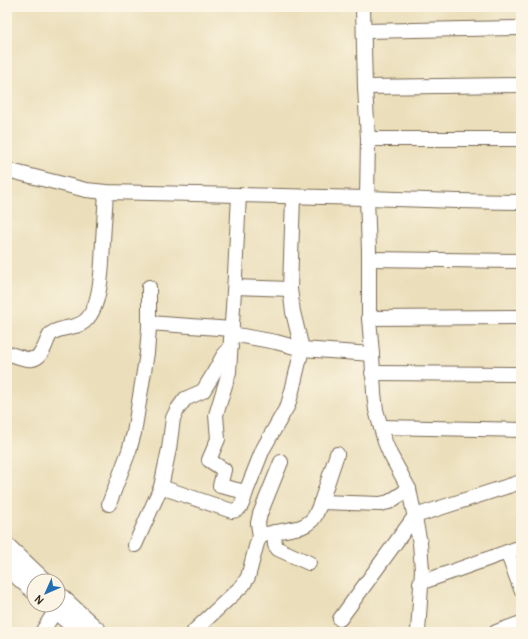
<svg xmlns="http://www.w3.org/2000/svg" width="528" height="639" font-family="Pangolin,sans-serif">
	<rect width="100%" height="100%" fill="#fcf5e5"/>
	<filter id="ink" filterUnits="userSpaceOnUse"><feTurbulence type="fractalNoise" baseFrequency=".025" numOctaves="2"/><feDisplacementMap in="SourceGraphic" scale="8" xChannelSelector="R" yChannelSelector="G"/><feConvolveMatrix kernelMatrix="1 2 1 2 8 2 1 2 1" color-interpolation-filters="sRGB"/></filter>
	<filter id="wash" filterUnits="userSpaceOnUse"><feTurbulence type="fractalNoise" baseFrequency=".012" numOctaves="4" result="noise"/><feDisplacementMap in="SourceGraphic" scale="16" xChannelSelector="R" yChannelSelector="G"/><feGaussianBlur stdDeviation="0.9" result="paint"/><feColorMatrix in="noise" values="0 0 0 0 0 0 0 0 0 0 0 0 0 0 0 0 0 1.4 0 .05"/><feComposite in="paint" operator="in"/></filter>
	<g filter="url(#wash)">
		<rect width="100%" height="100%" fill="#ebdfbb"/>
	</g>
	<g filter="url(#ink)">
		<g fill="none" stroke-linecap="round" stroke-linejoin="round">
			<g stroke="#796955" stroke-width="16">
				<g id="minor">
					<path d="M363,7l2,80 3,52 -1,59 2,52v68l3,36 2,39 2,17 9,32 5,12 19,35 11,54 2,27 -4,62"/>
					<path d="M364,31l157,-3"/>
					<path d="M365,87l156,-2"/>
					<path d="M368,139h153"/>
					<path d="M7,170l79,20 20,2 261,6 90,3 64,1"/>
					<path d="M239,195l-4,80 -6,97 -13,43 2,24 -9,21 15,10 -4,16 26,6 17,-43 25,-44 4,-14 10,-42 -9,-37 -3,-23 3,-92"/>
					<path d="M369,259l152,2"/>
					<path d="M235,287l55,2"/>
					<path d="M369,318l152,-1"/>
					<path d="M149,323l83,6"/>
					<path d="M232,334l44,8 26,7 70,5"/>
					<path d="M7,353c17,5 29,14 38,-7 2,-4 3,-10 7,-13 10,-7 26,-4 34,-13 16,-15 16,-58 17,-79 1,-17 2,-33 3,-49"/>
					<path d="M372,373l149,1"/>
					<path d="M381,427l140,3"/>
					<path d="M161,487l71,24c10,-1 11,-10 14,-19"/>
					<path d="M321,502l59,2 9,-2 20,-13"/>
					<path d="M109,504l20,-53 5,-18 13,-80 2,-25v-41"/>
					<path d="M274,532l1,13 3,4 31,14"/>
					<path d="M260,537l-2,-14 2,-9 21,-52"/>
					<path d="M135,545l26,-58 8,-38 4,-31 4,-8 8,-11 18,-8 8,-13 12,-22 8,-9"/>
					<path d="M507,552l14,37"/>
					<path d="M420,583l101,-36"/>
					<path d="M340,619l75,-103 106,-34"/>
					<path d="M194,631l49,-46 5,-8 9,-34 3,-6 6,-3 35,-7 6,-3 5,-4 3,-4 6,-14 16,-48"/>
					<path d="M42,632l14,-22"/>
					<path d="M496,632l25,-9"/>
				</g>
			</g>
			<g stroke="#796955" stroke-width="20">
				<g id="major">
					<path d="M7,547l36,34"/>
					<path d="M7,566l27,24"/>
					<path d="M58,595l40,37"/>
					<path d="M50,605l21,18"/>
				</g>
			</g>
			<use href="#minor" stroke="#fff" stroke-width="14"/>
			<use href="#major" stroke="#fff" stroke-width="18"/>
		</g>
	</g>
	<rect width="528" height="639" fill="none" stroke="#fcf5e5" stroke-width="24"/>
	<g transform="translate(46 593) rotate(225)"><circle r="19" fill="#fcf5e5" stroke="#afa495"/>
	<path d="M0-3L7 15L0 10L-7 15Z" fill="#1f6fb2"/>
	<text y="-6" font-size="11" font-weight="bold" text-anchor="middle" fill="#3b2a1e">N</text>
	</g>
</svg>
